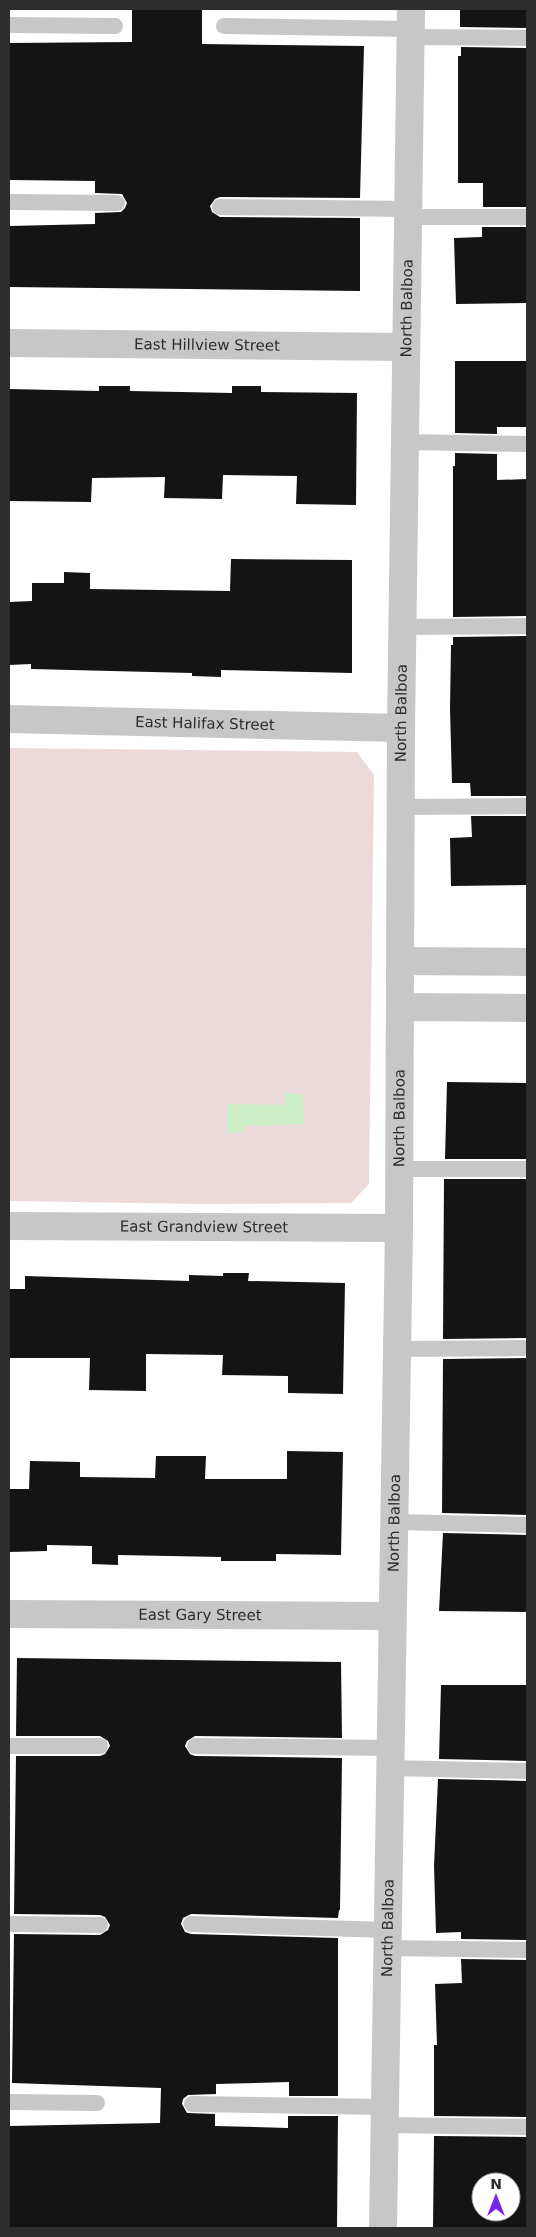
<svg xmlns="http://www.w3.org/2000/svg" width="536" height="2237" font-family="'DejaVu Sans',sans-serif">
	<rect width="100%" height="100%" fill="#fff"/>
	<path fill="#ecdadb" d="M9,748l348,4 17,23 -5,409 -18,19 -151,1 -191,-3z"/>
	<path fill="#caedc5" d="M286,1093l17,1 1,30 -60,2 -1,6 -16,1 1,-29 56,1z"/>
	<g fill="#141414" fill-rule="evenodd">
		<path d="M132,9h70v35l162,2 -4,152 -140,-1 -5,2 -5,7 2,6 8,5 140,1v73l-351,-4v-61l86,-2v-11l26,-1 4,-4 2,-5 -5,-9 -27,-1v-12l-86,-1v-137l123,-1z"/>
		<path d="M460,9h67v19l-67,-1z"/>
		<path d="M461,47l66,1v159h-44v-24h-25v-127h3z"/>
		<path d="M482,227h45v76l-71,1 -2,-66 28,-1z"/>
		<path d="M455,361h72v66h-30v7l-42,-1z"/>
		<path d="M99,386h31v5l102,2v-7h29v6l96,1 -1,112 -60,-1 1,-28 -74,-1 -1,24 -58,-1 1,-21 -73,1 -1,24 -82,-1v-112l90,2z"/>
		<path d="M455,453l42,1v26l30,-1v137l-74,1v-151h2z"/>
		<path d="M231,559l121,1v113l-131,-3v7l-29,-1v-3l-161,-4v-5l-22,1v-63l23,-1v-18h32v-11l26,1v16l140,2z"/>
		<path d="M527,636v160h-56l-1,-13h-18l-2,-74 1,-64h2v-8z"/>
		<path d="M471,816h56v69l-76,1 -1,-48 22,-1z"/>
		<path d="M447,1082l80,1v76h-82z"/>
		<path d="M444,1179h83v159l-84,1z"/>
		<path d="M223,1273h26l-1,8 97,2 -2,111 -55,-1v-17l-66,-1 1,-20 -77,-1v37l-57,-1 1,-32h-81v-69h16v-13l164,5v-6l34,1z"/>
		<path d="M527,1358v157l-85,-2 1,-154z"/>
		<path d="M287,1451l56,1 -2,103 -65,-1v7h-55v-4l-103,-2v10l-26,-1v-18l-45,-1v6l-38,1v-63h20l1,-28 50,1v15l75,1 1,-22h50l-1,23h82z"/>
		<path d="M443,1533l84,2v77l-88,-1z"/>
		<path d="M17,1658l324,4 1,76 -147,-2 -8,5 -2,5 5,8 5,2 147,2 -2,152h-1l-1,8 -147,-4 -8,4 -2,6 4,8 6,2 147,4v158h-49v-14l-73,2v10l-28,1 -5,4 -1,5 5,9 28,1v12l73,2v-12h50l-1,112h-327l-1,-102 151,-3 1,-35 -149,-5 2,-149 86,1 8,-5 2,-5 -5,-8 -5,-2 -86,-1 2,-158h84l5,-2 5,-8 -2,-5 -8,-5h-84z"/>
		<path d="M441,1685h86v76l-88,-2z"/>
		<path d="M438,1779l89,2v159l-66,-1v-7l-25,1 -2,-67z"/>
		<path d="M461,1959l66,1v157l-93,-1v-71h3l-2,-61 27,-1z"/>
		<path d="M434,2136l93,1v91h-94zM481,2182h30v30h-30z"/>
	</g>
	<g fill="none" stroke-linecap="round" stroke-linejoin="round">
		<g stroke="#c7c7c7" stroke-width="16">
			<path d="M9,25l106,1"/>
			<path d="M224,26l187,3"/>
			<path d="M411,37l116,1"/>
			<path d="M9,202l108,1"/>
			<path d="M220,207l188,2"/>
			<path d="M408,217h119"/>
			<path d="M404,442l123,2"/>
			<path d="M402,627l125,-1"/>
			<path d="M401,807l126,-1"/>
			<path d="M400,1169h127"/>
			<path d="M397,1349l130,-1"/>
			<path d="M394,1522l133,3"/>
			<path d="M9,1746h91"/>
			<path d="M195,1746l195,2"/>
			<path d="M390,1768l137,3"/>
			<path d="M9,1924l91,1"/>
			<path d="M191,1924l197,6"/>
			<path d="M387,1948l140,2"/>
			<path d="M9,2102l88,1"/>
			<path d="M192,2104l193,3"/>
			<path d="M385,2125l142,2"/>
		</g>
		<g stroke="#c7c7c7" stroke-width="28">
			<path id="s1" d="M9,343l396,4"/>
			<path id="s2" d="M9,719l392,9"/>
			<path d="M401,961l126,1"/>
			<path d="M400,1007l127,1"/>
			<path id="s3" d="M9,1226l390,2"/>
			<path id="s4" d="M9,1614l383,2"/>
			<path id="s5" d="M383,2228l16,-1000 2,-500 10,-719"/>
		</g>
	</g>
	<g text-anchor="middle" stroke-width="5" stroke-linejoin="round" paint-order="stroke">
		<g font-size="15" fill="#2d2d2d" stroke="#fff">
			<text dy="5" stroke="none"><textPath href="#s5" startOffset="1920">North Balboa</textPath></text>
			<text dy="5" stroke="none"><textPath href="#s1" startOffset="198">East Hillview Street</textPath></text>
			<text dy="5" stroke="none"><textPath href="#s5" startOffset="1515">North Balboa</textPath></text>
			<text dy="5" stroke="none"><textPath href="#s2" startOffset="196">East Halifax Street</textPath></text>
			<text dy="5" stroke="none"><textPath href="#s5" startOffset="1110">North Balboa</textPath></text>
			<text dy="5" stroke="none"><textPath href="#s3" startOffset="195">East Grandview Street</textPath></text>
			<text dy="5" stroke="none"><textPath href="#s5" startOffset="705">North Balboa</textPath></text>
			<text dy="5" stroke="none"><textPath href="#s4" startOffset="191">East Gary Street</textPath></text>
			<text dy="5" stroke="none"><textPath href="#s5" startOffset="300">North Balboa</textPath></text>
		</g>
	</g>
	<rect width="536" height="2237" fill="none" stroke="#2d2d2d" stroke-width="20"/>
	<g transform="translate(496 2197)"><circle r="24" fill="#ffffff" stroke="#ababab"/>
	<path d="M0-4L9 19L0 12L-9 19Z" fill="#7726ee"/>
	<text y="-8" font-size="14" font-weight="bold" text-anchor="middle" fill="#2d2d2d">N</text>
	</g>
</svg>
